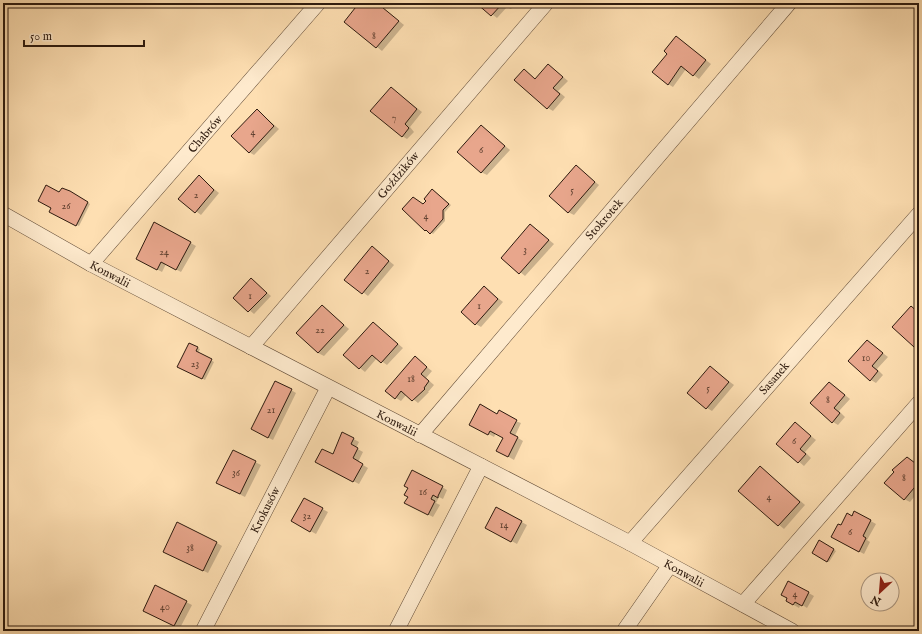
<svg xmlns="http://www.w3.org/2000/svg" width="922" height="634" font-family="'IM FELL English',serif">
	<rect width="100%" height="100%" fill="#fedfb2"/>
	<filter id="stains"><feTurbulence type="fractalNoise" baseFrequency=".005" numOctaves="4"/><feColorMatrix values="0 0 0 0 .2 0 0 0 0 .09 0 0 0 0 .02 0 0 0 .5 -.17"/></filter>
	<radialGradient id="worn" r=".72"><stop offset=".6" stop-color="#630" stop-opacity="0"/><stop offset="1" stop-color="#630" stop-opacity=".3"/></radialGradient>
	<g fill="#0003">
		<path d="M361,3h16l27,22 -22,26 -37,-30z"/>
		<path d="M478,3h38l-5,6 -4,-2 -10,11z"/>
		<path d="M676,37l35,27 -12,15 -13,-10 -13,18 -5,-3 1,-30z"/>
		<path d="M549,65l19,16 -10,10 7,6 -12,14 -5,-3 -24,-38 12,10z"/>
		<path d="M391,88l31,24 -12,15 4,5 -7,7 -5,-3z"/>
		<path d="M257,110l22,19 -25,26 -5,-3z"/>
		<path d="M481,126l29,24 -23,25 -6,-3z"/>
		<path d="M576,167l23,18 -25,30 -6,-3z"/>
		<path d="M199,177l20,16 -18,22 -21,-16z"/>
		<path d="M62,189l19,9 9,6 -11,22 -29,-14z"/>
		<path d="M433,190l18,15 -6,7v9l-12,13 -29,-25 19,-4z"/>
		<path d="M155,223l41,23 -15,26 -15,-8 -4,8 -24,-13z"/>
		<path d="M531,225l23,19 -29,32 -22,-18z"/>
		<path d="M377,251l17,14 -26,31 -22,-17z"/>
		<path d="M252,280l19,16 -17,18 -19,-16z"/>
		<path d="M484,287l19,15 -22,25 -5,-3z"/>
		<path d="M322,306l27,23 -25,27 -6,-3z"/>
		<path d="M911,307l8,5v36l-5,-2z"/>
		<path d="M373,323l30,25 -16,17 -10,-7 -12,14 -21,-17z"/>
		<path d="M867,341l21,16 -11,12 6,6 -7,8 -5,-3z"/>
		<path d="M190,344l10,5 -2,4 16,9 -9,18 -26,-14z"/>
		<path d="M415,358l17,13 -6,7 8,7 -6,7h1l-11,11 -11,-9 -6,7 -5,-3z"/>
		<path d="M710,367l24,18 -22,26 -5,-3z"/>
		<path d="M830,383l20,16 -11,12 6,6 -7,8 -5,-3z"/>
		<path d="M291,390l5,3 -23,47 -16,-8z"/>
		<path d="M498,415l23,8 -6,13 8,5 -9,19 -17,-10 7,-12 -8,-5 -2,4 -18,-10z"/>
		<path d="M796,424l20,16 -11,12 6,6 -7,8 -26,-22z"/>
		<path d="M343,433l16,9 -3,6 7,4 -5,10 10,6 -9,16 -37,-19 11,-9z"/>
		<path d="M255,462l6,3 -16,32 -22,-11z"/>
		<path d="M761,467l44,38 -21,24 -45,-38z"/>
		<path d="M919,467v24l-9,11 -6,-3z"/>
		<path d="M409,487h33l5,3 -4,9 -4,-2 -3,6 4,2 -7,12 -27,-14 3,-7z"/>
		<path d="M304,499l24,13 -12,22 -24,-13z"/>
		<path d="M497,508l30,17 -10,19 -31,-17z"/>
		<path d="M855,512l21,12 -9,16 3,2 -6,12 -32,-17z"/>
		<path d="M820,541l16,10 -7,11 -16,-9z"/>
		<path d="M217,543l5,3 -14,27 -38,-19z"/>
		<path d="M789,582l25,14 -7,12 -6,-4 -2,4 -12,-7z"/>
		<path d="M186,602l6,3 -12,23 -31,-15z"/>
	</g>
	<g fill="#e8a68c" stroke="#2e1b0f">
		<path d="M359,3h18l22,18 -23,27 -32,-26z"/>
		<path d="M476,3h33l-4,4 -3,-3 -11,12z"/>
		<path d="M676,36l30,24 -13,16 -12,-10 -13,19 -16,-13 15,-18 -3,-3z"/>
		<path d="M548,64l15,13 -10,11 7,6 -13,15 -33,-29 10,-11 11,10z"/>
		<path d="M391,87l26,22 -12,15 4,4 -7,9 -32,-26z"/>
		<path d="M257,109l17,17 -25,27 -18,-17z"/>
		<path d="M481,125l24,21 -24,27 -24,-21z"/>
		<path d="M576,165l19,17 -27,31 -19,-17z"/>
		<path d="M199,175l15,15 -19,23 -17,-14z"/>
		<path d="M46,185l13,7 3,-4 8,3 18,11 -12,24 -27,-14 2,-4 -13,-7z"/>
		<path d="M432,189l17,15 -6,6v9l-13,15 -4,-4 -1,1 -23,-22 11,-12 10,7 3,-3 -2,-2z"/>
		<path d="M154,222l37,20 -15,28 -15,-8 -4,8 -21,-11z"/>
		<path d="M530,224l19,16 -30,34 -18,-16z"/>
		<path d="M372,246l17,15 -27,33 -18,-14z"/>
		<path d="M251,278l16,15 -19,19 -15,-14z"/>
		<path d="M484,286l14,13 -23,26 -14,-13z"/>
		<path d="M322,305l22,20 -26,28 -22,-20z"/>
		<path d="M911,306l8,7v15l-3,4 3,3v6l-5,6 -22,-20z"/>
		<path d="M373,322l25,22 -17,19 -9,-8 -13,14 -16,-14z"/>
		<path d="M867,340l16,13 -11,13 6,5 -8,10 -22,-20z"/>
		<path d="M189,343l9,4 -2,4 16,8 -10,20 -25,-12z"/>
		<path d="M415,356l12,11 -6,7 8,7 -5,7 1,1 -13,12 -11,-10 -6,8 -10,-8z"/>
		<path d="M710,366l19,16 -23,27 -19,-16z"/>
		<path d="M275,381l17,8 -24,49 -17,-9z"/>
		<path d="M829,382l16,13 -11,13 6,5 -8,10 -22,-20z"/>
		<path d="M480,404l17,10 2,-4 18,10 -7,13 8,4 -10,20 -12,-6 7,-13 -13,-7 -2,4 -19,-10z"/>
		<path d="M795,422l16,14 -11,13 6,5 -8,9 -22,-19z"/>
		<path d="M342,432l12,6 -3,6 7,4 -5,10 10,6 -10,18 -38,-20 7,-13 11,5z"/>
		<path d="M233,450l23,11 -16,33 -24,-11z"/>
		<path d="M907,457l12,9v16l-15,18 -20,-17 10,-11 -2,-2z"/>
		<path d="M760,466l40,36 -22,24 -40,-35z"/>
		<path d="M412,470l31,16 -5,10v2l-5,-3 -2,4 4,2 -7,14 -24,-12 4,-6 -4,-2 4,-7 -4,-2z"/>
		<path d="M304,498l19,10 -13,24 -19,-11z"/>
		<path d="M496,507l26,14 -11,21 -26,-14z"/>
		<path d="M854,511l17,9 -8,16 3,2 -7,14 -28,-15 7,-13 3,1 6,-12 5,3z"/>
		<path d="M177,522l40,20 -14,29 -40,-19z"/>
		<path d="M819,540l15,9 -7,13 -15,-9z"/>
		<path d="M788,581l21,11 -7,14 -7,-4 -2,3 -7,-4 1,-3 -6,-3z"/>
		<path d="M155,585l32,16 -13,25 -31,-15z"/>
	</g>
	<g fill="none" stroke-linecap="round" stroke-linejoin="round">
		<g stroke="#624c38" stroke-width="16">
			<g id="minor">
				<path d="M3,214l88,50 539,279 162,88"/>
				<path d="M91,264l227,-261"/>
				<path d="M251,347l295,-344"/>
				<path d="M420,435l369,-432"/>
				<path d="M630,543l289,-329"/>
				<path d="M743,604l176,-201"/>
				<path d="M203,631l125,-243"/>
				<path d="M396,631l85,-165"/>
				<path d="M624,631l46,-66"/>
			</g>
		</g>
		<use href="#minor" stroke="#feeacd" stroke-width="15"/>
	</g>
	<g text-anchor="middle" stroke-width="3.5" stroke-linejoin="round" paint-order="stroke">
		<g font-size="10" fill="#5c3e2e">
			<text x="374" y="39">8</text>
			<text x="394" y="121">7</text>
			<text x="253" y="135">4</text>
			<text x="481" y="153">6</text>
			<text x="572" y="193">5</text>
			<text x="196" y="198">2</text>
			<text x="66" y="209">26</text>
			<text x="426" y="219">4</text>
			<text x="525" y="253">3</text>
			<text x="164" y="255">24</text>
			<text x="367" y="274">2</text>
			<text x="250" y="299">1</text>
			<text x="479" y="309">1</text>
			<text x="320" y="333">22</text>
			<text x="866" y="361">10</text>
			<text x="195" y="367">23</text>
			<text x="411" y="382">18</text>
			<text x="708" y="391">5</text>
			<text x="828" y="403">8</text>
			<text x="271" y="413">21</text>
			<text x="794" y="444">6</text>
			<text x="236" y="476">36</text>
			<text x="904" y="481">8</text>
			<text x="423" y="495">16</text>
			<text x="769" y="500">4</text>
			<text x="307" y="519">32</text>
			<text x="504" y="528">14</text>
			<text x="850" y="535">6</text>
			<text x="190" y="551">38</text>
			<text x="795" y="597">4</text>
			<text x="165" y="610">40</text>
		</g>
		<g font-size="12" fill="#2e1b0f" stroke="#feeacd">
			<text transform="translate(205 134) rotate(-49)" y="4">Chabrów</text>
			<text transform="translate(398 175) rotate(-50)" y="4">Goździków</text>
			<text transform="translate(604 219) rotate(-49)" y="4">Stokrotek</text>
			<text transform="translate(110 274) rotate(28)" y="4">Konwalii</text>
			<text transform="translate(774 378) rotate(-49)" y="4">Sasanek</text>
			<text transform="translate(397 423) rotate(27)" y="4">Konwalii</text>
			<text transform="translate(265 510) rotate(-63)" y="4">Krokusów</text>
			<text transform="translate(684 573) rotate(29)" y="4">Konwalii</text>
		</g>
	</g>
	<rect width="922" height="634" fill="none" stroke="#fedfb2" stroke-width="16"/>
	<rect x="4" y="4" width="914" height="626" fill="none" stroke="#2e1b0f" stroke-width="2"/>
	<rect x="8" y="8" width="906" height="618" fill="none" stroke="#2e1b0f"/>
	<g transform="translate(880 592) rotate(206)"><circle r="19" fill="#feeacd" stroke="#ab9781"/>
	<path d="M0-3L7 15L0 10L-7 15Z" fill="#8f2418"/>
	<text y="-6" font-size="11" font-weight="bold" text-anchor="middle" fill="#2e1b0f">N</text>
	</g>
	<path d="M24 40v6h120v-6" fill="none" stroke="#2e1b0f" stroke-width="2"/>
	<text x="30" y="40" font-size="12" fill="#2e1b0f" stroke="#feeacd" stroke-width="3" paint-order="stroke">50 m</text>
	<rect width="100%" height="100%" filter="url(#stains)"/>
	<rect width="100%" height="100%" fill="url(#worn)"/>
</svg>
